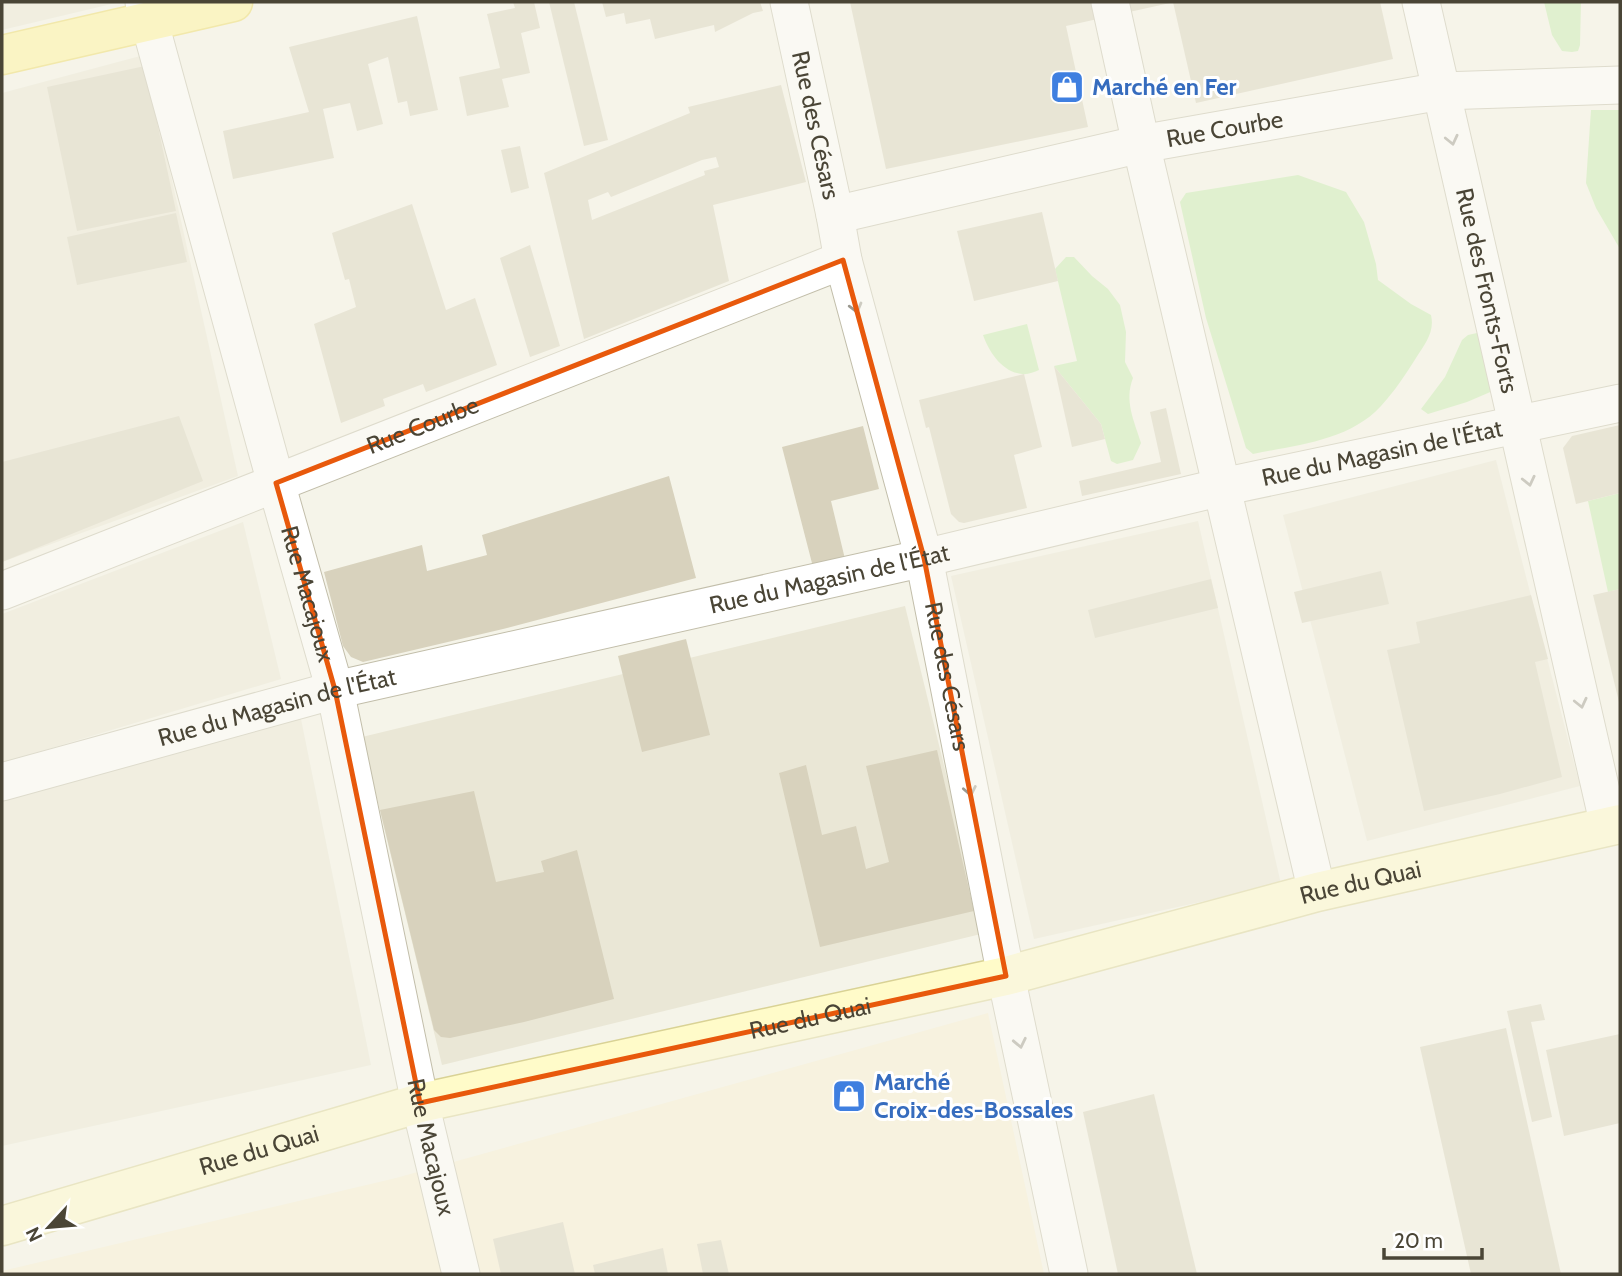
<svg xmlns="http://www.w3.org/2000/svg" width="1622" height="1276" font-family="Cabin,sans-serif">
	<rect width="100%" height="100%" fill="#f5f4e9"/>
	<g fill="#eae7d6">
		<path d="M2,2h118l-118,28z"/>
		<path d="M144,55l94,421 -236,86v-469z"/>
		<path d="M1496,460l84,326 -213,55 -84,-326z"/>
		<path d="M1198,521l83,363 -247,55 -83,-363z"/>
		<path d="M243,522l38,157 -279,84v-149z"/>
		<path d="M905,606l80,327 -543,132 -80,-328z"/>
		<path d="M300,714l71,351 -369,81v-353z"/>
	</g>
	<path fill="#f8efd3" d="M988,1013l56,261h-1042v-3l394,-93z"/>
	<g fill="#c6ecaf">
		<path d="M1544,2h37l-1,43 -2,6 -6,1 -10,-1 -10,-16z"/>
		<path d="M1591,110h29v139l-24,-41 -10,-25z"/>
		<path d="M1298,175l48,17 18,30 12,42 2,16 33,24 20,11c4,17 -6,29 -15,43 -10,16 -22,34 -35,48 -32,35 -85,39 -128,48l-7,-6 -40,-130 -26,-116 6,-9z"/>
		<path d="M1066,257h8l18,19 16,13 12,16 6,27 -1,30 8,16c-9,23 1,42 8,65l-8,17 -16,4 -6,-3 -10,-37 -47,-58 23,-5 -22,-92z"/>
		<path d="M1027,324l12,46c-5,2 -12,5 -17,4 -20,-2 -33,-22 -39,-39z"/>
		<path d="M1477,333l7,6 11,51 -28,12 -39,12 -7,-5 24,-32 17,-37 6,-5z"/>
		<path d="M1620,493v96l-12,3 -20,-91z"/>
	</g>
	<g fill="#d8d2bd" fill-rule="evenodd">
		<path d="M513,2h21l6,26 -19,5 9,40 -28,6 7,28 -42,9 -8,-39 41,-9 -13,-54 28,-6z"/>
		<path d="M549,2h25l34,138 -24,6z"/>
		<path d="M602,2h158l3,9 -10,2 -38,19 -1,-7 -59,14 -5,-20 -24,5 -2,-11 -18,4z"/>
		<path d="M850,2h320v1l-104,23 22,101 -202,42z"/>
		<path d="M1173,2h207l13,57 -197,44z"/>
		<path d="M417,16l21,94 -28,6 -3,-15 -9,2 -10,-46 -20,7 15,60 -26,7 -7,-28 -27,6 11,49 -101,21 -10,-48 86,-19 -20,-65z"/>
		<path d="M145,66l31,145 -99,20 -30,-144z"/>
		<path d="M781,85l25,97 -93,23 16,76 -145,58 -40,-166 146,-60 -2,-6zM716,157l3,10 -15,4 1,4 -113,45 -4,-20 20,-8 3,5 91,-37z"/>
		<path d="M520,146l9,42 -18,5 -10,-43z"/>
		<path d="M412,204l34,106 29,-12 22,67 -71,27 -3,-8 -40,15 2,7 -44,17 -27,-99 42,-17 -7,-28 -4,1 -13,-47z"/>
		<path d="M1042,212l16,69 -84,20 -17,-70z"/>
		<path d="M176,213l11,49 -110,23 -10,-48z"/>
		<path d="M530,245l30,101 -30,11 -30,-99z"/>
		<path d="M1054,366l47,58 4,15 -33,8z"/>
		<path d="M1024,374l18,73 -28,8 13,53 -63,15 -5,-1 -8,-8 -22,-87 -3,1 -7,-28z"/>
		<path d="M1166,408l15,66 -99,22 -3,-15 82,-19 -11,-50z"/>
		<path d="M179,416l24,65 -201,81v-100z"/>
		<path d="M1620,425v68l-44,11 -13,-56 9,-12z"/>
		<path d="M863,426l16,63 -48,12 14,58 -32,8 -31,-120z"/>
		<path d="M669,476l27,102 -193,51 -140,33 -12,-5 -8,-11 -19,-74 98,-27 5,26 60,-16 -5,-20z"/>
		<path d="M1381,571l8,33 -87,19 -8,-31z"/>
		<path d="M1211,579l7,29 -123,30 -7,-28z"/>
		<path d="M1620,589v113h-1l-26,-107z"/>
		<path d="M1531,595l17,64 -13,3 27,115 -62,17 -76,17 -37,-161 33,-7 -4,-21z"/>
		<path d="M686,639l24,96 -68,17 -24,-96z"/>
		<path d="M937,750l37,161 -154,36 -41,-174 27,-8 16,70 34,-9 10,43 23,-7 -23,-96z"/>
		<path d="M474,791l22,91 48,-10 -3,-11 36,-11 37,149 -90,23 -74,16 -9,-1 -7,-7 -54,-220z"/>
		<path d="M1541,1004l4,16 -14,2 21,95 -20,5 -25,-111z"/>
		<path d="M1506,1028l55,246h-90l-51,-227z"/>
		<path d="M1620,1034v89l-56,13 -18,-86z"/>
		<path d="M1154,1094l43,180h-79l-35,-162z"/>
		<path d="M563,1222l12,52h-74l-8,-35z"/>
		<path d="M721,1240l8,34h-26l-6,-30z"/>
		<path d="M663,1248l5,26h-73l-2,-9z"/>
	</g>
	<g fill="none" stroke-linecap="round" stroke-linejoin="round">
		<g stroke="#c2beaa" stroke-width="39">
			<g id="street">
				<path id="s1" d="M144,2l132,481 59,207 85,413 41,171"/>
				<path id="s2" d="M789,2l46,213 8,45 81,298 82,418 63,298"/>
				<path d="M1110,2l31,142 176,748"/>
				<path id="s3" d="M1421,2l188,824"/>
				<path id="s4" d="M835,215l306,-71 300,-53 179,-6"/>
				<path id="s5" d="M2,591l841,-331"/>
				<path id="s6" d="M2,782l333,-92 589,-132 298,-71 398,-84"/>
			</g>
		</g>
		<g stroke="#d9d295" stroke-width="41">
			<g id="secondary">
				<path id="s7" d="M2,1226l418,-123 586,-127 311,-84 303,-68"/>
			</g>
		</g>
		<g stroke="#edda5f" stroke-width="41">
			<path id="primary" d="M2,55l231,-53"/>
		</g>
		<use href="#street" stroke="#fff" stroke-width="37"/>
		<use href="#secondary" stroke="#fffbc9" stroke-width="38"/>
		<use href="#primary" stroke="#fff398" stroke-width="38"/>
	</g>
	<defs><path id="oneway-chevron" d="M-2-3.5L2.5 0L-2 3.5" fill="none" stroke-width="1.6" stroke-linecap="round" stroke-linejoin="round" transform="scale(1.75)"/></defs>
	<g stroke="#9b9990">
		<use href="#oneway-chevron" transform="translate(1452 140) rotate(77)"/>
		<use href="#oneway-chevron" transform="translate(856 308) rotate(75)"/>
		<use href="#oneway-chevron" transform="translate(1529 481) rotate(77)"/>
		<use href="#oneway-chevron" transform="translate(1581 703) rotate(77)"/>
		<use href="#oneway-chevron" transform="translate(970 791) rotate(79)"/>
		<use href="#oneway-chevron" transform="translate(1020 1043) rotate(78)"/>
	</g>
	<path d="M0 0H1622V1276H0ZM843,260l81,298 82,418 -586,127 -85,-413 -59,-207z" fill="#f5f4e9" fill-opacity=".55" fill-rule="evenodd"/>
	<path fill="none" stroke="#e8590c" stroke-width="5" stroke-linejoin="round" d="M843,260l81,298 82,418 -586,127 -85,-413 -59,-207z"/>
	<defs>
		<g id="shop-square" transform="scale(1.75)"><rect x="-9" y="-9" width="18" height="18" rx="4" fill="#3f7fe0" stroke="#fff"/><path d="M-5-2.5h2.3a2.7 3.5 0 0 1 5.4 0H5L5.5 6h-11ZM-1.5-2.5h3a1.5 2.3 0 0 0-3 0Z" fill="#fff"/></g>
	</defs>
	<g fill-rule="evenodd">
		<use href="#shop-square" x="1067" y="87"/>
		<use href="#shop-square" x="849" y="1096"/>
	</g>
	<g text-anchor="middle" stroke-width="6" stroke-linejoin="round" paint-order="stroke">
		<g font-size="24" font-weight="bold" fill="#366cbe" stroke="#fff" text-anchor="start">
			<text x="1092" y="95">Marché en Fer</text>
			<text x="874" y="1090">Marché<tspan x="874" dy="28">Croix-des-Bossales</tspan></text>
		</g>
		<g font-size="24" fill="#4a4536" stroke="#fff">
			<text dy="8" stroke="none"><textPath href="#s2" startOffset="126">Rue des Césars</textPath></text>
			<text dy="8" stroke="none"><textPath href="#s4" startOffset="399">Rue Courbe</textPath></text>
			<text dy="8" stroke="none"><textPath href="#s3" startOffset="296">Rue des Fronts-Forts</textPath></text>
			<text dy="8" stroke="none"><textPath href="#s5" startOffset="452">Rue Courbe</textPath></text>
			<text dy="8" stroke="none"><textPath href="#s6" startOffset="1419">Rue du Magasin de l'État</textPath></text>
			<text dy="8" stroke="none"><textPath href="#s6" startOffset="852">Rue du Magasin de l'État</textPath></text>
			<text dy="8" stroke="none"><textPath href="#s1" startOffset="614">Rue Macajoux</textPath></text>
			<text dy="8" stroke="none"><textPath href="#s2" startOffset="693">Rue des Césars</textPath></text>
			<text dy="8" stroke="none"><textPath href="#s6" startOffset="285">Rue du Magasin de l'État</textPath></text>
			<text dy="8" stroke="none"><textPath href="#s7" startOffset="1402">Rue du Quai</textPath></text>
			<text dy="8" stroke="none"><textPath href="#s7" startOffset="835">Rue du Quai</textPath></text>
			<text dy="8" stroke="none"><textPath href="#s1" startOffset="1181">Rue Macajoux</textPath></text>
			<text dy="8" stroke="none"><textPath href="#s7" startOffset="268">Rue du Quai</textPath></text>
		</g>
	</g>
	<rect width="1622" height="1276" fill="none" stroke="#4a4536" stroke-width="7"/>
	<g transform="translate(49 1227) rotate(244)" stroke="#ffffff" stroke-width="5" paint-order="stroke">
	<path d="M0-5L12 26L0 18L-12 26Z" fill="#4a4536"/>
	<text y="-10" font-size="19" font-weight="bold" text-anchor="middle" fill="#4a4536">N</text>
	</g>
	<path d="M1384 1248v10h98v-10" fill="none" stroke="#4a4536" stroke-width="3.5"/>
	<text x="1394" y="1248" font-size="21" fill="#4a4536" stroke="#ffffff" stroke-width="5" paint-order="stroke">20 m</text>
</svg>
